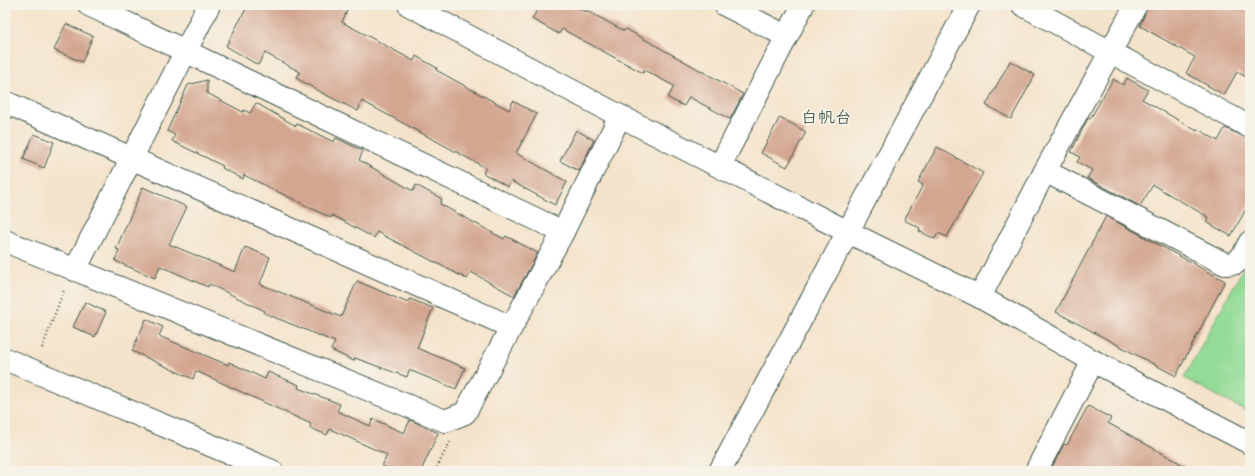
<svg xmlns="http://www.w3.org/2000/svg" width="1255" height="476" font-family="'Shantell Sans','Klee One',sans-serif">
	<rect width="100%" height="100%" fill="#f7f3e8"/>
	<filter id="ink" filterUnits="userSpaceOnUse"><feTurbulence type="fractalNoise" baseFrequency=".025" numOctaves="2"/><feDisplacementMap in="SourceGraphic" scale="8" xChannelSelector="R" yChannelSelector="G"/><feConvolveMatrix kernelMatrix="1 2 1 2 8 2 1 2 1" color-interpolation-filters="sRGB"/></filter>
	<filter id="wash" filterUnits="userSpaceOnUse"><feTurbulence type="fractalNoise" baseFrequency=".012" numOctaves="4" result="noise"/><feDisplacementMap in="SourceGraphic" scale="16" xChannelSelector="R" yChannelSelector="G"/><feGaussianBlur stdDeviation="0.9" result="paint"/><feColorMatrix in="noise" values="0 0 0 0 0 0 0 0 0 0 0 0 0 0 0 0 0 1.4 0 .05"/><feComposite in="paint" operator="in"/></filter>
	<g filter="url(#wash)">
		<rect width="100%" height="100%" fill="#f4e3cb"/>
		<path fill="#93db96" stroke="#598c65" d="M1250,256v157l-66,-35z"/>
		<g id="blocks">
			<g fill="#d3a691">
				<path d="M248,5h89l10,6 -5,11 72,39 2,-5 21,12 -1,2 73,40 4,-9 24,13 -21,39 51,29 -12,23 -44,-24 -3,6 -25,-14 3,-5 -124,-67 -4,10 -32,-16 -30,-17 4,-6 -35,-19 -7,12 -32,-19z"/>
				<path d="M540,5h32l13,7 1,-2 38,21 2,-2 117,65 -13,25 -41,-22 -5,9 -16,-8 6,-12 -30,-16 -1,3 -81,-44 -3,5 -27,-15z"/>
				<path d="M1148,5h102v74l-13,-7 -13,23 -38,-22 9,-16 -55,-31z"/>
				<path d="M66,24l27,12 -11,26 -28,-12z"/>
				<path d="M1010,61l25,14 -24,44 -25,-14z"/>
				<path d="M1127,78l21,12 -6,9 55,32 1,-2 20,12 7,-13 25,11v63l-19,34 -25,-14 2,-5 -55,-32 -13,21 -53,-28 5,-8 -15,-8 3,-5 -9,-5 17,-34 2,1 23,-40 10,6z"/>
				<path d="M207,80v13l36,19 1,-2 6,3 6,-10 40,23 1,-2 37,18 2,-4 27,13 -4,9 54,31 3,-6 26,14 -2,5 64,35 2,-3 32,17 -24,43 -43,-24 -4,7 -90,-47 -3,6 -42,-23 -1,3 -87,-43 -1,4 -21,-11 1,-2 -51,-25 3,-6 -8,-4 21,-46z"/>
				<path d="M780,117l26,15 -19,35 -26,-14z"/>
				<path d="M576,130l18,10 -15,31 -19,-10z"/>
				<path d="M34,134l20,8 -10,26 -21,-9z"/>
				<path d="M937,147l46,26 -36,64 -9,-4 -3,6 -16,-8 1,-3 -16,-8 19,-35 -5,-3z"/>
				<path d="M143,187l44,20 -18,37 66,28 10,-25 25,10 -10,27 81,33 16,-36 51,22 2,-4 23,9 -16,40 48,20 -9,21 -47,-19 -2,7 -52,-19 -1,3 -23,-11 4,-8 -71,-29 1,-2 -56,-27 -1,3 -48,-21 -5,12 -40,-17 4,-11 -3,-1z"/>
				<path d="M1106,216l119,65 -49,95 -120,-64z"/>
				<path d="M85,302l21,10 -11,25 -22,-10z"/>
				<path d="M146,319l17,8 -4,9 69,29 1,-3 36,17 3,-7 31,13 -1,3 42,16 -3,7 33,15 3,-7 31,14 6,-13 28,13 -17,38h-29l-10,-5 5,-11 -57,-26 -3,6 -17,-7 1,-4 -115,-53 -3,8 -61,-28z"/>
				<path d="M1088,406l23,12 -3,5 86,48h-144l14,-27 3,1z"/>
			</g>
		</g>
	</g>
	<g filter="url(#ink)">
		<use href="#blocks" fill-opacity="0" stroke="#3f564b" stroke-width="1"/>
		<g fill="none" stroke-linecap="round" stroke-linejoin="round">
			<g stroke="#3f564b" stroke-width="24">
				<g id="minor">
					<path d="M89,5l474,227"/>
					<path d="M409,5l211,111 228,116 132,65 113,64 157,82"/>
					<path d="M725,5l61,31"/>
					<path d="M1023,5l227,122"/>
					<path d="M5,102l506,225"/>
					<path d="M720,166l83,-161"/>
					<path d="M1045,171l180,93 11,-1 7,-8 7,-13"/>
					<path d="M5,241l440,180 20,-8 98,-181 57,-116"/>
					<path d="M75,270l134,-265"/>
					<path d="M980,297l65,-126 91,-166"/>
					<path d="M5,359l267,112"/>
					<path d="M720,471l249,-466"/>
					<path d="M1036,471l57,-110"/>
				</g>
			</g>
			<g stroke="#3f564b" stroke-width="2.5" stroke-dasharray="1 3" stroke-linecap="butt">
				<path d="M42,348l22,-58"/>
				<path d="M435,471l15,-29"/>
			</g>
			<use href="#minor" stroke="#fff" stroke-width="22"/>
		</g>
	</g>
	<g text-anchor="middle" stroke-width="3.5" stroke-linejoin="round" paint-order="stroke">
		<g font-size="17" fill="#1f3d34" stroke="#f7f3e8">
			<text x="826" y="123">白帆台</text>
		</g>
	</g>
	<rect width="1255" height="476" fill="none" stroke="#f7f3e8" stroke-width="20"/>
</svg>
